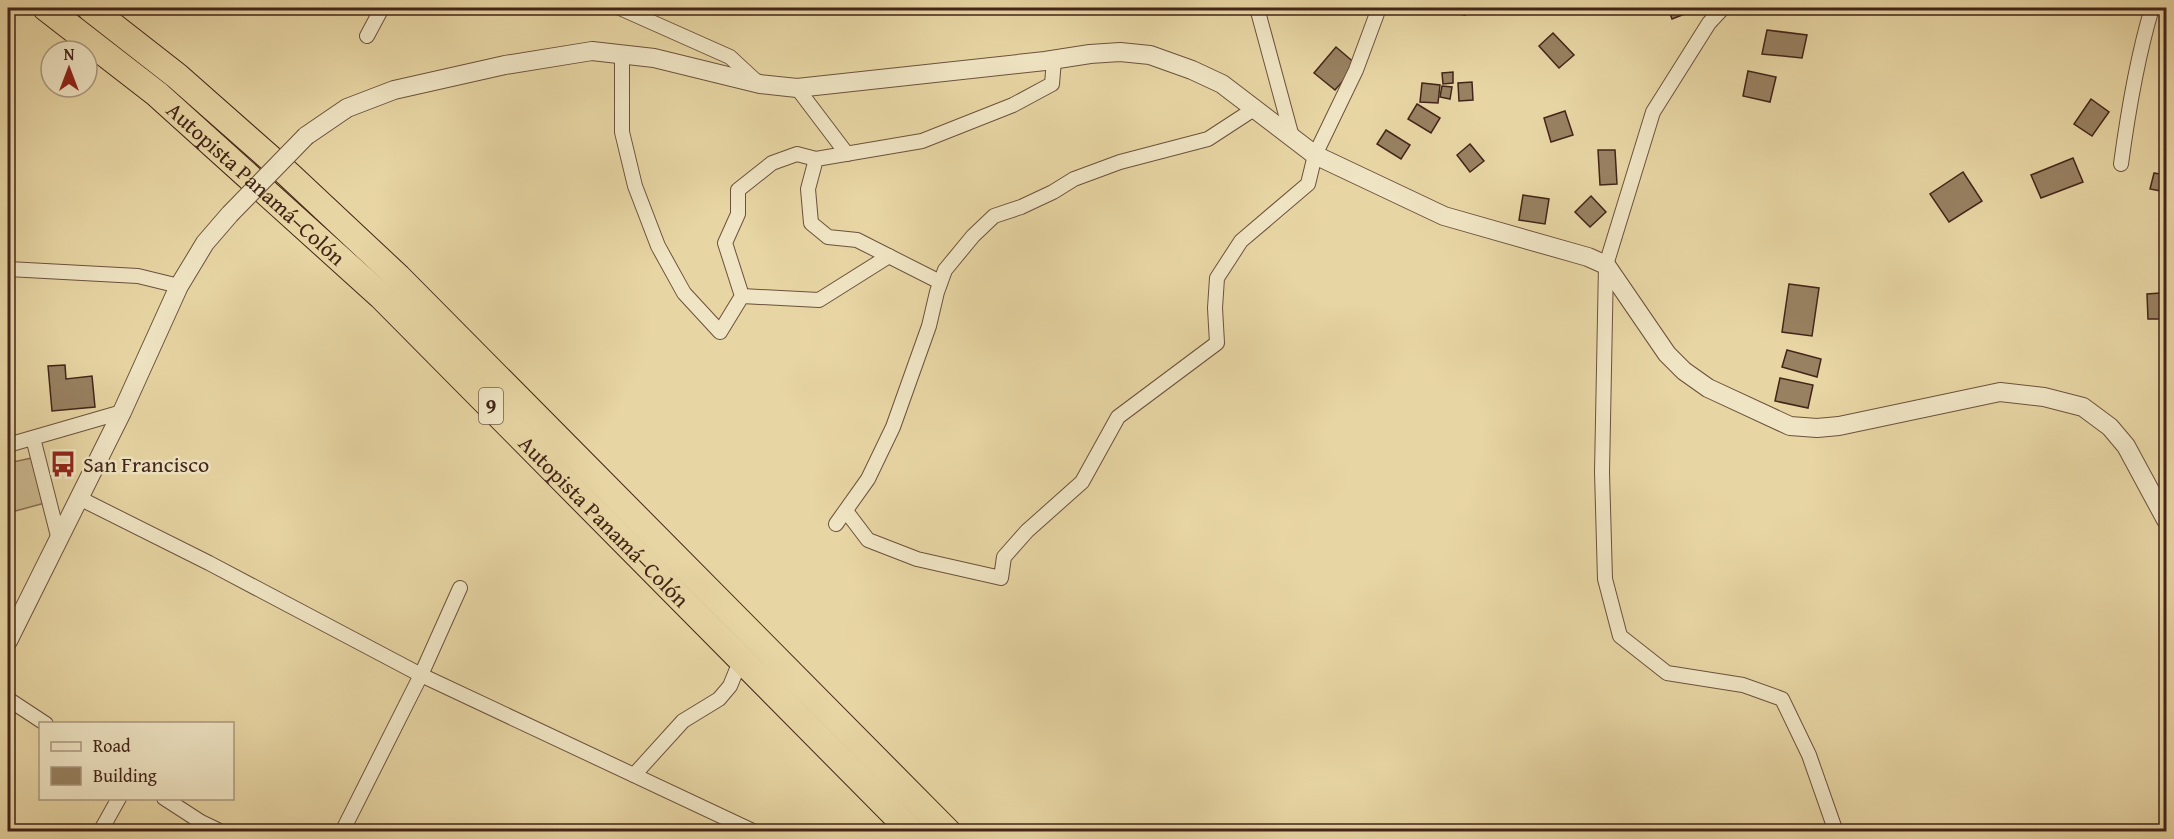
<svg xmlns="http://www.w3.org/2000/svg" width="2174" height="839" font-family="'Gentium Book Plus',serif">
	<rect width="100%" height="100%" fill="#e7d5a3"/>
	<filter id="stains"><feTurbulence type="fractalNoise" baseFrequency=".00333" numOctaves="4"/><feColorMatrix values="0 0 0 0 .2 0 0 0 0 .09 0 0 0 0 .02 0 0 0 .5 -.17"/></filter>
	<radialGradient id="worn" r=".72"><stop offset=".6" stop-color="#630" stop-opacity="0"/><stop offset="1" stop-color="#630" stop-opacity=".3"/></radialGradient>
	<path fill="#cbb78c" stroke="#876e52" stroke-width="1.5" d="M32,458l13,45 -37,10v-50z"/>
	<g fill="#988161" stroke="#432519" stroke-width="1.5">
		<path d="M1445,8h21l-1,7 -21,-4z"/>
		<path d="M1668,8h27v2l-23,9z"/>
		<path d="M1767,30l40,5 -5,23 -40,-4z"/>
		<path d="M1553,33l21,22 -15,13 -20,-22z"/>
		<path d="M1336,47l21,18 -22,25 -21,-17z"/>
		<path d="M1748,71l28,6 -6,25 -27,-6z"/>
		<path d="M1453,72v11l-10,1 -1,-11z"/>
		<path d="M1472,82l1,18 -14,1 -1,-18z"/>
		<path d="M1422,83l18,2 -2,18 -18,-1z"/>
		<path d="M1442,86l10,1 -2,12 -10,-2z"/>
		<path d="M2091,99l18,13 -17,24 -18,-12z"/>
		<path d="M1417,104l23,14 -9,15 -23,-14z"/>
		<path d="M1565,111l8,24 -22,7 -7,-24z"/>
		<path d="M1386,130l24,15 -9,14 -24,-15z"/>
		<path d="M1470,144l14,17 -14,11 -13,-17z"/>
		<path d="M1598,150h17l2,34 -17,1z"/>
		<path d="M2073,158l10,24 -42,16 -10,-23z"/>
		<path d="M1963,172l19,29 -33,21 -19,-28z"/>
		<path d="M2154,173l12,2v17l-16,-3z"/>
		<path d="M1523,195l26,4 -4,25 -26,-4z"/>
		<path d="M1591,196l15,16 -16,15 -15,-15z"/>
		<path d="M1789,284l30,4 -7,48 -30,-4z"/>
		<path d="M2160,293l2,26h-14l-1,-25z"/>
		<path d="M1787,350l34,9 -4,18 -35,-10z"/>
		<path d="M65,365l1,14 26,-3 3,31 -43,4 -4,-45z"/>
		<path d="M1780,378l33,7 -5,23 -33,-7z"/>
	</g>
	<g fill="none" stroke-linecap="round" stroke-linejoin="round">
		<g stroke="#6c513c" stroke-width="16">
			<g id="minor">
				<path d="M620,8l110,49 27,25"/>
				<path d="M1257,8l35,129"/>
				<path d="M1723,8l-14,15 -56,89 -47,153 -4,207 3,107 15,57 47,37 76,12 39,14 27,56 27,77"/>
				<path d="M367,36l15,-28"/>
				<path d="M622,54v78l13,54 23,60 26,47 36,39 22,-36 -17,-53 13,-29v-24l34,-27 25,-9 19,5"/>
				<path d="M797,88l50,66"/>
				<path d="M2121,164c7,-52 16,-106 31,-156"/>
				<path d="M8,269l130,7 41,10"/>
				<path d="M940,282l-83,-42 -29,-3 -17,-14 -3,-34 8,-30 106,-18 91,-36 39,-21 2,-24"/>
				<path d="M742,296l77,4 70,-44"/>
				<path d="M33,438l26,102"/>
				<path d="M8,445l114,-33"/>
				<path d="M79,498l130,65 212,112 334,157"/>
				<path d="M846,511l22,29 49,19 84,19 3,-21 23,-26 55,-49 36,-65 99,-74 -2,-35 2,-30 24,-37 67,-57 7,-29 41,-85 23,-62"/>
				<path d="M836,524l32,-45 25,-52 36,-101 8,-34 8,-22 28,-34 21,-20 27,-9 32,-15 21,-13 46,-17 88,-23 46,-30"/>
				<path d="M8,699l38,25"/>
				<path d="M634,775l49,-54 36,-22 11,-13 11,-27"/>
				<path d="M164,798l37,24 21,10"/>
				<path d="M100,832l19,-34"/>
				<path d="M342,832l79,-157 39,-87"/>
			</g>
		</g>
		<g stroke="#6c513c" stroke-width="20">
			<g id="tertiary">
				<path d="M306,136l41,-28 47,-18 111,-25 87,-14 62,7 106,26 37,4 248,-27 45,-7 30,-2 30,3 42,15 30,14 93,71 129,61 144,41 18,8 61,89 17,17 24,17 82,38 27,2 22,-2 161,-34 44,5 39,10 27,20 16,19 40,74"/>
				<path d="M8,641l114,-229 57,-126 26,-43 25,-29"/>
			</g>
		</g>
		<g stroke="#432519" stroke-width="28">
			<g id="motorway">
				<path id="s1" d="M46,8l111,86 224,202 531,536"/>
				<path d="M90,8l87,68 111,98 110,103 550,555"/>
			</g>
		</g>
		<use href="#minor" stroke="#efe4c3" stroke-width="14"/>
		<use href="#tertiary" stroke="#efe4c3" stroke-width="18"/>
		<use href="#motorway" stroke="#e7d5a3" stroke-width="26"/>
		<g stroke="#6c513c" stroke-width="20" stroke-linecap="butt">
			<path id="tertiary-bridge" d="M230,214l76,-78"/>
		</g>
		<use href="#tertiary-bridge" stroke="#efe4c3" stroke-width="18"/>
	</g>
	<defs>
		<g id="bus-bare" transform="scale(2.07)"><path d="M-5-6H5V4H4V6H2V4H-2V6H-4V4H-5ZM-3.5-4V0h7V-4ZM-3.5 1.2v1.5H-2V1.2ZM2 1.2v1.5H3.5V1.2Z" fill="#8f2418" stroke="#efe4c3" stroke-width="2.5" paint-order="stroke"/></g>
	</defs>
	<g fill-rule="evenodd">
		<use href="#bus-bare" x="63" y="464"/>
	</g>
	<g text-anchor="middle" stroke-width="5" stroke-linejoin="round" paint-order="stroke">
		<rect fill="#efe4c3" stroke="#775e4c" stroke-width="1.5" x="479" y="388" width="24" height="36" rx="4.5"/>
		<g font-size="21" font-weight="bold" fill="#432519">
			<text x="491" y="413">9</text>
		</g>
		<g font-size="22" fill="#432519" stroke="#efe4c3">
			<text dy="8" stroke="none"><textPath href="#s1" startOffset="274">Autopista Panamá–Colón</textPath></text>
			<text dy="8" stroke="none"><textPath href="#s1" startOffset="759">Autopista Panamá–Colón</textPath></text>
		</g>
		<g font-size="22" fill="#432519" stroke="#efe4c3" text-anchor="start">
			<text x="83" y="472">San Francisco</text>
		</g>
	</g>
	<rect width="2174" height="839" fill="none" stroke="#e7d5a3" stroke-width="30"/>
	<rect x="9" y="9" width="2156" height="821" fill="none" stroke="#432519" stroke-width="3"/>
	<rect x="15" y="15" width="2144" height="809" fill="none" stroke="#432519" stroke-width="1.5"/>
	<rect x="39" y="722" width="195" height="78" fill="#efe4c3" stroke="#aa987f" stroke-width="1.5"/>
	<rect x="51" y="742" width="30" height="9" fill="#efe4c3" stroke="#aa987f" stroke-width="1.5"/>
	<text x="93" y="752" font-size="18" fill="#432519">Road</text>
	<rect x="51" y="767" width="30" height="18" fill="#988161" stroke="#aa987f" stroke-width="1.5"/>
	<text x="93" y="782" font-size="18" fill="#432519">Building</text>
	<g transform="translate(69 69)"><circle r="28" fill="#efe4c3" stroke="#aa987f" stroke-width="1.5"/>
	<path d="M0-4.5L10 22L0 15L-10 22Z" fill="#8f2418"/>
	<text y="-9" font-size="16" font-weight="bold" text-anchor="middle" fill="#432519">N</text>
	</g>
	<rect width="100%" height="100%" filter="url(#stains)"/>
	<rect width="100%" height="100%" fill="url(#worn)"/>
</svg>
